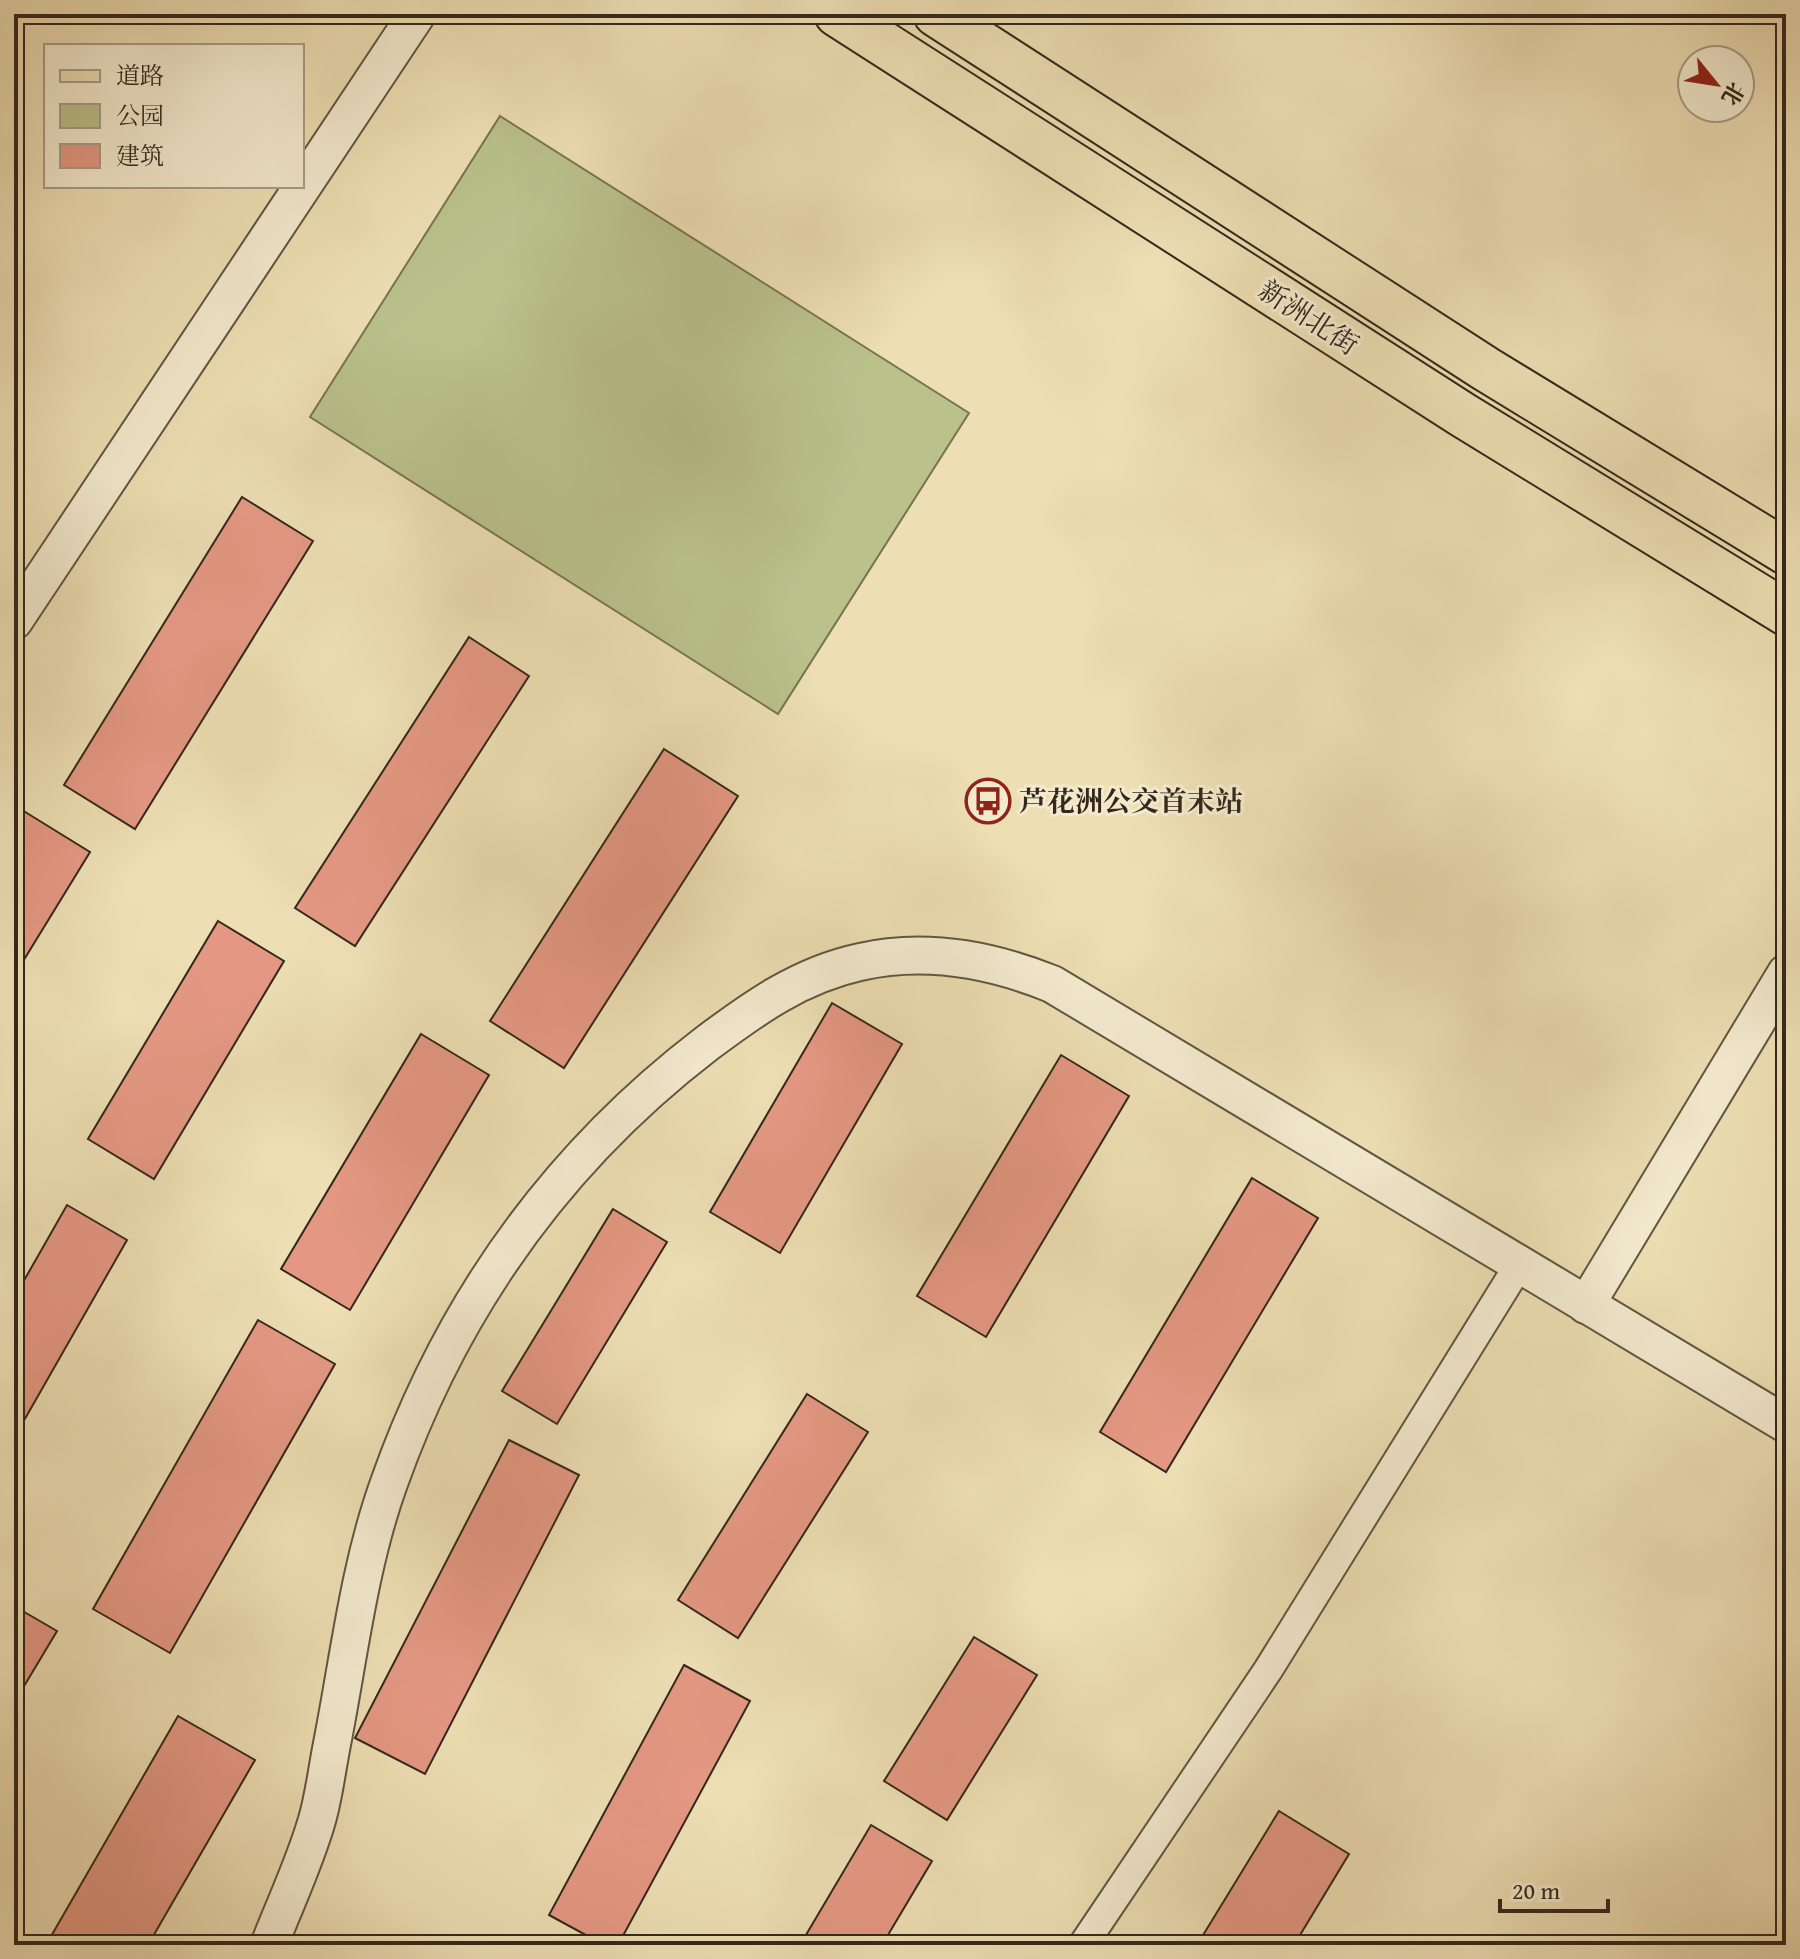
<svg xmlns="http://www.w3.org/2000/svg" width="1800" height="1959" font-family="'Gentium Book Plus','Noto Serif SC',serif">
	<rect width="100%" height="100%" fill="#eddeb3"/>
	<filter id="stains"><feTurbulence type="fractalNoise" baseFrequency=".0025" numOctaves="4"/><feColorMatrix values="0 0 0 0 .2 0 0 0 0 .09 0 0 0 0 .02 0 0 0 .5 -.17"/></filter>
	<radialGradient id="worn" r=".72"><stop offset=".6" stop-color="#630" stop-opacity="0"/><stop offset="1" stop-color="#630" stop-opacity=".3"/></radialGradient>
	<path fill="#bac18b" stroke="#777453" stroke-width="2" d="M500,116l469,297 -191,301 -468,-297z"/>
	<g fill="#e49883" stroke="#34281b" stroke-width="2">
		<path d="M242,497l71,44 -178,288 -71,-44z"/>
		<path d="M469,637l60,39 -174,270 -60,-38z"/>
		<path d="M664,749l74,47 -174,272 -74,-47z"/>
		<path d="M22,810l68,42 -76,124v-153z"/>
		<path d="M218,921l66,40 -130,218 -66,-40z"/>
		<path d="M832,1003l70,41 -122,209 -70,-41z"/>
		<path d="M421,1034l68,41 -139,235 -69,-41z"/>
		<path d="M1061,1055l68,41 -143,241 -69,-41z"/>
		<path d="M1252,1178l66,40 -152,254 -66,-40z"/>
		<path d="M67,1205l60,35 -113,198v-140z"/>
		<path d="M613,1209l54,33 -110,182 -55,-33z"/>
		<path d="M258,1320l77,44 -165,289 -77,-44z"/>
		<path d="M807,1394l61,38 -130,206 -60,-38z"/>
		<path d="M509,1440l70,35 -154,299 -70,-36z"/>
		<path d="M14,1606l43,25 -43,72z"/>
		<path d="M974,1637l63,38 -90,145 -63,-39z"/>
		<path d="M684,1665l66,36 -132,244h-14l-55,-30z"/>
		<path d="M178,1716l77,44 -107,185h-102z"/>
		<path d="M1279,1811l70,43 -55,91h-97z"/>
		<path d="M871,1825l61,36 -50,84h-82z"/>
	</g>
	<g fill="none" stroke-linecap="round" stroke-linejoin="round">
		<g stroke="#625641" stroke-width="32">
			<path id="pedestrian" d="M1083,1945l185,-275 251,-405"/>
		</g>
		<g stroke="#625641" stroke-width="40">
			<g id="minor">
				<path d="M14,621l403,-607"/>
				<path d="M1586,1305l200,-332"/>
				<path d="M269,1945c16,-41 36,-83 48,-125 7,-24 10,-51 15,-76 17,-87 27,-178 57,-261 63,-178 167,-324 317,-439 48,-36 94,-69 154,-82 66,-15 130,-3 192,22l734,440"/>
			</g>
		</g>
		<g stroke="#34281b" stroke-width="48">
			<g id="primary">
				<path d="M837,14l626,401 323,198"/>
				<path d="M936,14l550,355 300,183"/>
			</g>
		</g>
		<use href="#pedestrian" stroke="#f3eace" stroke-width="28"/>
		<use href="#minor" stroke="#f3eace" stroke-width="36"/>
		<use href="#primary" stroke="#eddeb3" stroke-width="44"/>
	</g>
	<defs>
		<g id="bus-ring" transform="scale(2.3)"><circle r="9.5" fill="#f3eace" stroke="#8f2418" stroke-width="1.5"/><path d="M-5-6H5V4H4V6H2V4H-2V6H-4V4H-5ZM-3.5-4V0h7V-4ZM-3.5 1.2v1.5H-2V1.2ZM2 1.2v1.5H3.5V1.2Z" fill="#8f2418"/></g>
	</defs>
	<g fill-rule="evenodd">
		<use href="#bus-ring" x="988" y="801"/>
	</g>
	<g text-anchor="middle" stroke-width="6" stroke-linejoin="round" paint-order="stroke">
		<g font-size="28" fill="#34281b" stroke="#f3eace">
			<text transform="translate(1309 317) rotate(33)" y="10">新洲北街</text>
		</g>
		<g font-size="28" font-weight="bold" fill="#34281b" stroke="#f3eace" text-anchor="start">
			<text x="1019" y="811">芦花洲公交首末站</text>
		</g>
	</g>
	<rect width="1800" height="1959" fill="none" stroke="#eddeb3" stroke-width="48"/>
	<rect x="16" y="16" width="1768" height="1927" fill="none" stroke="#34281b" stroke-width="4"/>
	<rect x="24" y="24" width="1752" height="1911" fill="none" stroke="#34281b" stroke-width="2"/>
	<rect x="44" y="44" width="260" height="144" fill="#f3eace" stroke="#a79c86" stroke-width="2"/>
	<rect x="60" y="70" width="40" height="12" fill="#eddeb3" stroke="#a79c86" stroke-width="2"/>
	<text x="116" y="84" font-size="24" fill="#34281b">道路</text>
	<rect x="60" y="104" width="40" height="24" fill="#bac18b" stroke="#a79c86" stroke-width="2"/>
	<text x="116" y="124" font-size="24" fill="#34281b">公园</text>
	<rect x="60" y="144" width="40" height="24" fill="#e49883" stroke="#a79c86" stroke-width="2"/>
	<text x="116" y="164" font-size="24" fill="#34281b">建筑</text>
	<g transform="translate(1716 84) rotate(120)"><circle r="38" fill="#f3eace" stroke="#a79c86" stroke-width="2"/>
	<path d="M0-6L14 30L0 20L-14 30Z" fill="#8f2418"/>
	<text y="-12" font-size="22" font-weight="bold" text-anchor="middle" fill="#34281b">北</text>
	</g>
	<path d="M1500 1899v12h108v-12" fill="none" stroke="#34281b" stroke-width="4"/>
	<text x="1512" y="1899" font-size="24" fill="#34281b" stroke="#f3eace" stroke-width="6" paint-order="stroke">20 m</text>
	<rect width="100%" height="100%" filter="url(#stains)"/>
	<rect width="100%" height="100%" fill="url(#worn)"/>
</svg>
